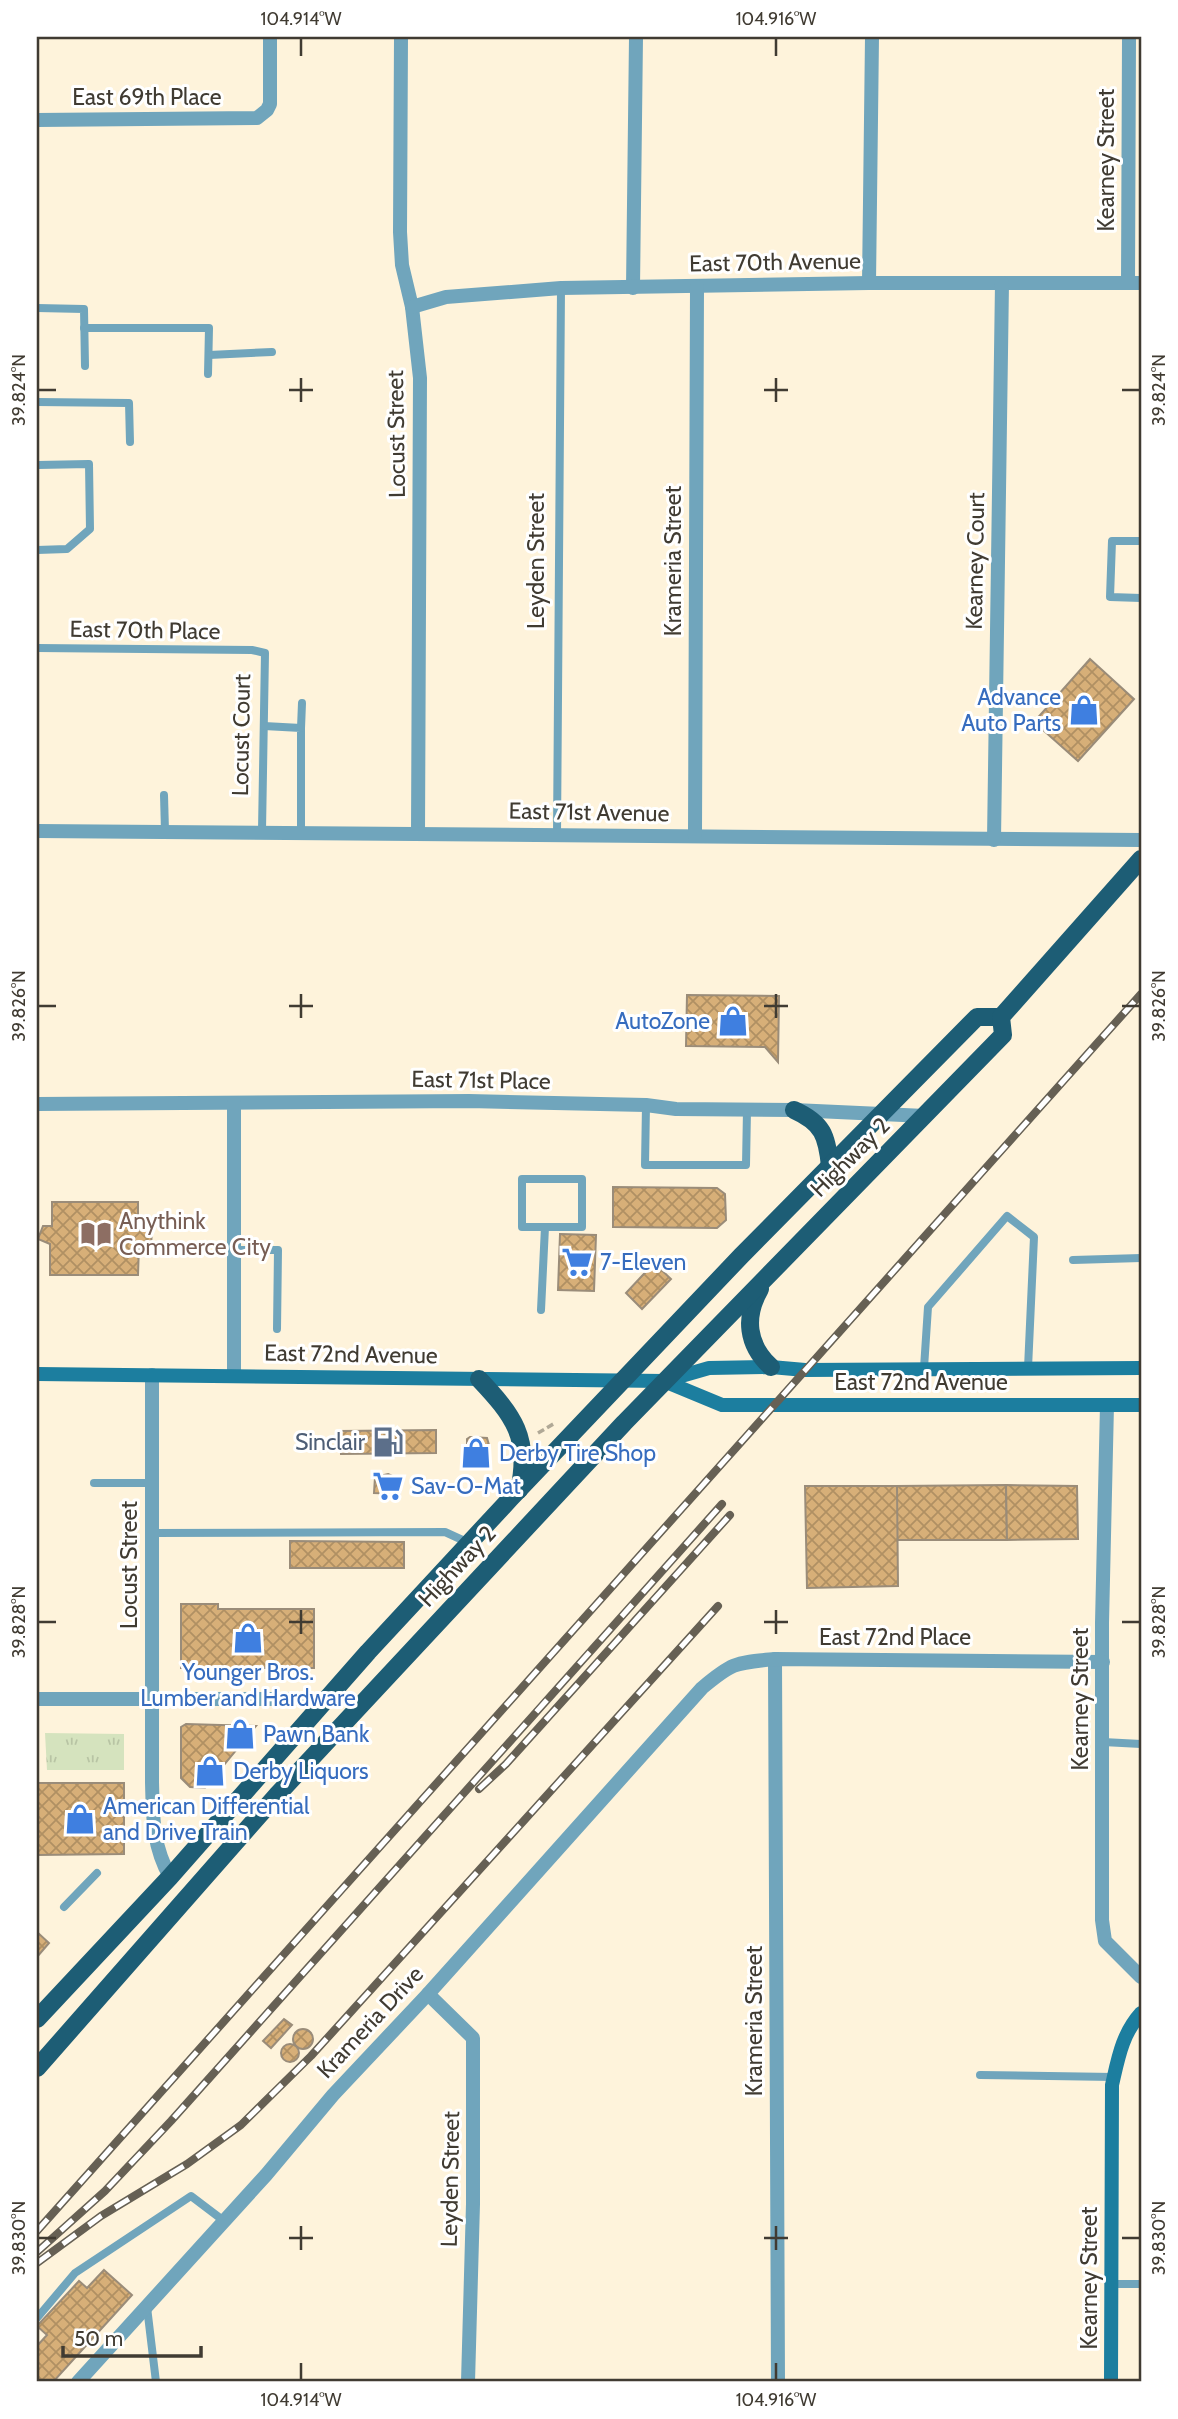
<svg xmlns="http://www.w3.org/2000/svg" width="1178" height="2419" font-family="Cabin,sans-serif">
	<defs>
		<pattern id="park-tufts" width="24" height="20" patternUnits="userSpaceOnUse" patternTransform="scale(1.75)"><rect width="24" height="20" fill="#d5e3be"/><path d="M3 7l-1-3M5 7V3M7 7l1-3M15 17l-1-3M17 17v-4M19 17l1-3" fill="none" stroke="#b8c4a4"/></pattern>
		<pattern id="building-cross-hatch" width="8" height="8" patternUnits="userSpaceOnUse" patternTransform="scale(1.75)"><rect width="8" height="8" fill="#d7af78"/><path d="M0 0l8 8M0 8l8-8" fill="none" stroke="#b09063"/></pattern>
	</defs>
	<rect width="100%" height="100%" fill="#fef3db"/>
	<path fill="url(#park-tufts)" d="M45,1733l79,1v36h-77z"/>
	<g fill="url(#building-cross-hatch)" stroke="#9a8c79" stroke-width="2">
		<path d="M1090,659l44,40 -56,62 -44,-39z"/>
		<path d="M687,995l92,1 -1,66 -13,-15 -79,-1z"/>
		<path d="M613,1187l104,1 8,6 1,26 -9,8 -104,-1z"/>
		<path d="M52,1202h86v28h14l-1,16h-12l-1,29h-88v-31l-12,-5 5,-13h9z"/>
		<path d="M560,1234l36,1 -2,56 -36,-1z"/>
		<path d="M654,1263l17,16 -29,30 -16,-16z"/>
		<path d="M436,1430v23l-95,1 -1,-23z"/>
		<path d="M470,1437l17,1 2,7 -7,16 -6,6h-9v-28z"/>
		<path d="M388,1474l13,6 -1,14 -26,-1 1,-16z"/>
		<path d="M1006,1485l1,55h-110v-54z"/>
		<path d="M1006,1485l71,1 1,53 -71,1z"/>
		<path d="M805,1486h92l1,100 -91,2z"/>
		<path d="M290,1541l114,1v26h-114z"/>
		<path d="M181,1604h37v5h96v59h-133z"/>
		<path d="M186,1724l70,2 -51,62 -15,-1 -9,-9v-51z"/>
		<path d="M37,1783h87v71l-87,1z"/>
		<path d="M37,1932l12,11 -12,14z"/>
		<path d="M284,2019l8,6 -21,23 -8,-7z"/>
		<circle cx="303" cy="2039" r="10"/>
		<circle cx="290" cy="2053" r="9"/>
		<path d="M104,2270l28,25 -79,87h-16v-36l10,-11 -10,-9 42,-45 8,7z"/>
	</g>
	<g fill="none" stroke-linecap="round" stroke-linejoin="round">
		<path stroke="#b0a896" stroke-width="3.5" stroke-dasharray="7 3.5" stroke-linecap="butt" d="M538,1433l17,-10"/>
		<g stroke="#70a5bc" stroke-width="8">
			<path d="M37,308l47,1 1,57"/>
			<path d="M84,328h125l-1,46"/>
			<path d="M209,355l63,-3"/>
			<path d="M37,402l92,1 1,39"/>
			<path d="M1141,541h-29l-2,56 31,1"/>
			<path d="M37,550l30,-1 23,-20 -1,-65 -51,1"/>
			<path d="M37,648l215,2 13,3 -3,178"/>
			<path d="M264,726l37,2v104"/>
			<path d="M301,728l1,-25"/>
			<path d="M164,795l1,36"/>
			<path d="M557,834l4,-546"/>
			<path d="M646,1105l-1,60h101l1,-55"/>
			<path d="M233,1250h45l-1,79"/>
			<path d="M1073,1260l68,-2"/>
			<path d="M541,1310l4,-83h37v-48h-60v48h23"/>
			<path d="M924,1368l4,-61 79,-91 27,21 -6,131"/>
			<path d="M94,1483h58"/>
			<path d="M151,1533l294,-1 24,11"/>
			<path d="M1103,1742l38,2"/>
			<path d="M64,1907l33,-34"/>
			<path d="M980,2075l134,2"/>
			<path d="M1112,2284h29"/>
			<path d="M147,2307l9,75"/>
			<path d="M37,2318l38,-45 116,-77 33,25"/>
		</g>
		<g stroke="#70a5bc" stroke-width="14">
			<path d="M401,37l-1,195 2,33 10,42 8,71 -2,455"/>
			<path d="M37,120l220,-2 10,-8 3,-6v-67"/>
			<path d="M869,283l3,-246"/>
			<path d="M1128,283l1,-246"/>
			<path d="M633,288l3,-251"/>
			<path d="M412,307l34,-10 115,-9 308,-5h272"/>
			<path d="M37,831l1104,9"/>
			<path d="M695,836l2,-549"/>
			<path d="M994,840l8,-557"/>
			<path d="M37,1104l432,-3 177,4 30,4 118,1 131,6"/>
			<path d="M152,1375v407c1,35 0,62 18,95"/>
			<path d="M234,1375v-272"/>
			<path d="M1107,1405l-5,218v297l3,21 36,36"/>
			<path d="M775,1659l3,723"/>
			<path d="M37,1699h289"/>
			<path d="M428,1994l45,44v166l-5,178"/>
			<path d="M78,2382l188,-207 67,-80 95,-101 274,-306c31,-26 33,-25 73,-29l328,3"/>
		</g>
		<g stroke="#1c7e9f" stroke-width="14">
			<path d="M37,1374l627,7 45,-13 62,-1 34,3 336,-2"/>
			<path d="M664,1381l58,24h419"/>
			<path d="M1111,2382l1,-297c6,-26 10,-51 29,-72"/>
		</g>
		<g stroke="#1d5d75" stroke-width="18">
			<path d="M794,1110c29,13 33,26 36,56"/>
			<path d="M760,1289c-16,28 -13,56 11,78"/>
			<path d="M479,1379c34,36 52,59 40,111"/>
			<path d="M37,2019l133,-142 198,-225 142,-153 231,-243 236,-239h24"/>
			<path d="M37,2068l240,-273 347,-372 379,-388 -2,-18 140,-158"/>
		</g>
		<g stroke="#666054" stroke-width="8">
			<g id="rail">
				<path d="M479,1789l27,-25 224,-249"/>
				<path d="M37,2231l1104,-1237"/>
				<path d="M37,2252l68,-61 66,-70 551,-617"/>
				<path d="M37,2263l64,-47 86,-52 54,-39 70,-69 407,-450"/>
			</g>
		</g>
		<use href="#rail" stroke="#fff" stroke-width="5" stroke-dasharray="16" stroke-linecap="butt"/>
	</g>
	<path fill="none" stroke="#403b32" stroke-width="2.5" d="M301,38v18M776,38v18M301,378v24M776,378v24M38,390h18M289,390h24M764,390h24M1122,390h18M301,994v24M776,994v24M38,1006h18M289,1006h24M764,1006h24M1122,1006h18M301,1610v24M776,1610v24M38,1622h18M289,1622h24M764,1622h24M1122,1622h18M301,2226v24M776,2226v24M38,2238h18M289,2238h24M764,2238h24M1122,2238h18M301,2363v17M776,2363v17"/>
	<defs>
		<g id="shop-bare" transform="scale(2.415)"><path d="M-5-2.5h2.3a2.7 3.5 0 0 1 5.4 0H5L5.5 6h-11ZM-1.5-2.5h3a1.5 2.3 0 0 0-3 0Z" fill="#3f7fe0" stroke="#fff" stroke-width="2.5" paint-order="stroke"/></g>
		<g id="library-bare" transform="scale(2.415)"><path d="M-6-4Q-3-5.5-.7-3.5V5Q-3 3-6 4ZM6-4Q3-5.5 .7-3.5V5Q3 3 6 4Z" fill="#8d6e63" stroke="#fff" stroke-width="2.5" paint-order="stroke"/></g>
		<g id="supermarket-bare" transform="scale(2.415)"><path d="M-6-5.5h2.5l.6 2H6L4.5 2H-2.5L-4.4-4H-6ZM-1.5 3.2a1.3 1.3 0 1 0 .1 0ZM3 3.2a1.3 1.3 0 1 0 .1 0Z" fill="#3f7fe0" stroke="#fff" stroke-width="2.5" paint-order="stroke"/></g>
		<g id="fuel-bare" transform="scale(2.415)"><path d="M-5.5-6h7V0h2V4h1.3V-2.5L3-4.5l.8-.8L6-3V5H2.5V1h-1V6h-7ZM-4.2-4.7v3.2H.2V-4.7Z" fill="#5c6f8a" stroke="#fff" stroke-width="2.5" paint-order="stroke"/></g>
	</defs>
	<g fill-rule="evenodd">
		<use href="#shop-bare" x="1084" y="710"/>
		<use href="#shop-bare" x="733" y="1021"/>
		<use href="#library-bare" x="96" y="1234"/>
		<use href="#supermarket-bare" x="577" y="1262"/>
		<use href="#fuel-bare" x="388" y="1442"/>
		<use href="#shop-bare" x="476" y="1453"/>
		<use href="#supermarket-bare" x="388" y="1486"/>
		<use href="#shop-bare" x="248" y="1638"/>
		<use href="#shop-bare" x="240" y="1734"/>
		<use href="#shop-bare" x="210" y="1771"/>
		<use href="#shop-bare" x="80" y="1819"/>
	</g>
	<g text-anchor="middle" stroke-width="6" stroke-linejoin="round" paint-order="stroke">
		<g font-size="23" fill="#403b32" stroke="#fff">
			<text x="147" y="105">East 69th Place</text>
			<text transform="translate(1106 160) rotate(-90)" y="8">Kearney Street</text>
			<text transform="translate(775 262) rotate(-1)" y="8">East 70th Avenue</text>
			<text transform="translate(396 434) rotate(-91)" y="8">Locust Street</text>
			<text transform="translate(536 561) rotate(-90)" y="8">Leyden Street</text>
			<text transform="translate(673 561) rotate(-90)" y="8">Krameria Street</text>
			<text transform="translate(975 561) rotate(-89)" y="8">Kearney Court</text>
			<text transform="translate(145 630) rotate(1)" y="8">East 70th Place</text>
			<text transform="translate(241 735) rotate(-89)" y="8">Locust Court</text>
			<text transform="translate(589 812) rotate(1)" y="8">East 71st Avenue</text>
			<text transform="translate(481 1080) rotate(1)" y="8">East 71st Place</text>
			<text transform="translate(850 1157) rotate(-45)" y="8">Highway 2</text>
			<text transform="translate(351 1354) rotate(1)" y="8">East 72nd Avenue</text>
			<text x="921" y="1390">East 72nd Avenue</text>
			<text transform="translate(129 1565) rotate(-90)" y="8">Locust Street</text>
			<text transform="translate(457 1566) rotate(-47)" y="8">Highway 2</text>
			<text x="895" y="1645">East 72nd Place</text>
			<text transform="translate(1080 1699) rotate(-90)" y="8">Kearney Street</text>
			<text transform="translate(754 2021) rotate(-90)" y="8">Krameria Street</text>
			<text transform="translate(370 2022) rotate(-47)" y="8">Krameria Drive</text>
			<text transform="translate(450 2179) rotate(-89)" y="8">Leyden Street</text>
			<text transform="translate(1089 2278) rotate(-90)" y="8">Kearney Street</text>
		</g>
		<g font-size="23" fill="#366cbe" stroke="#fff" text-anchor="start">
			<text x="1061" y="705" text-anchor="end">Advance<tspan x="1061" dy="26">Auto Parts</tspan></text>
			<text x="710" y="1029" text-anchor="end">AutoZone</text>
			<text x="600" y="1270">7-Eleven</text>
			<text x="499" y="1461">Derby Tire Shop</text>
			<text x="411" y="1494">Sav-O-Mat</text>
			<text x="248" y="1680" text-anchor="middle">Younger Bros.<tspan x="248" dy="26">Lumber and Hardware</tspan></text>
			<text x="263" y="1742">Pawn Bank</text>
			<text x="233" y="1779">Derby Liquors</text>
			<text x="103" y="1814">American Differential<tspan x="103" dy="26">and Drive Train</tspan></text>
		</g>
		<g font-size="23" fill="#785e54" stroke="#fff" text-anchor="start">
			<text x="119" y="1229">Anythink<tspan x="119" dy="26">Commerce City</tspan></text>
		</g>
		<g font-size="23" fill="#4e5e75" stroke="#fff" text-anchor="end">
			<text x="365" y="1450">Sinclair</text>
		</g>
	</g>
	<rect width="1178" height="2419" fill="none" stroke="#ffffff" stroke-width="77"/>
	<path d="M63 2346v10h138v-10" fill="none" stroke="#403b32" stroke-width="3.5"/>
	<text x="74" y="2346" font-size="21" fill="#403b32" stroke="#ffffff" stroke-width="5" paint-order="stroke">50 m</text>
	<rect x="38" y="38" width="1102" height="2342" fill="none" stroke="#403b32" stroke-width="2.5"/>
	<g font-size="18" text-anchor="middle" fill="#403b32">
		<text x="301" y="25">104.914°W</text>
		<text x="776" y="25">104.916°W</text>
		<text transform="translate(1159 390) rotate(-90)" y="6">39.824°N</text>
		<text transform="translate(19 390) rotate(-90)" y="6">39.824°N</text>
		<text transform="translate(1159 1006) rotate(-90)" y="6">39.826°N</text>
		<text transform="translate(19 1006) rotate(-90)" y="6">39.826°N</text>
		<text transform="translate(1159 1622) rotate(-90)" y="6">39.828°N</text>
		<text transform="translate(19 1622) rotate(-90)" y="6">39.828°N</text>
		<text transform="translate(1159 2238) rotate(-90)" y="6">39.830°N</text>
		<text transform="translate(19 2238) rotate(-90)" y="6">39.830°N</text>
		<text x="301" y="2406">104.914°W</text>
		<text x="776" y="2406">104.916°W</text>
	</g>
</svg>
